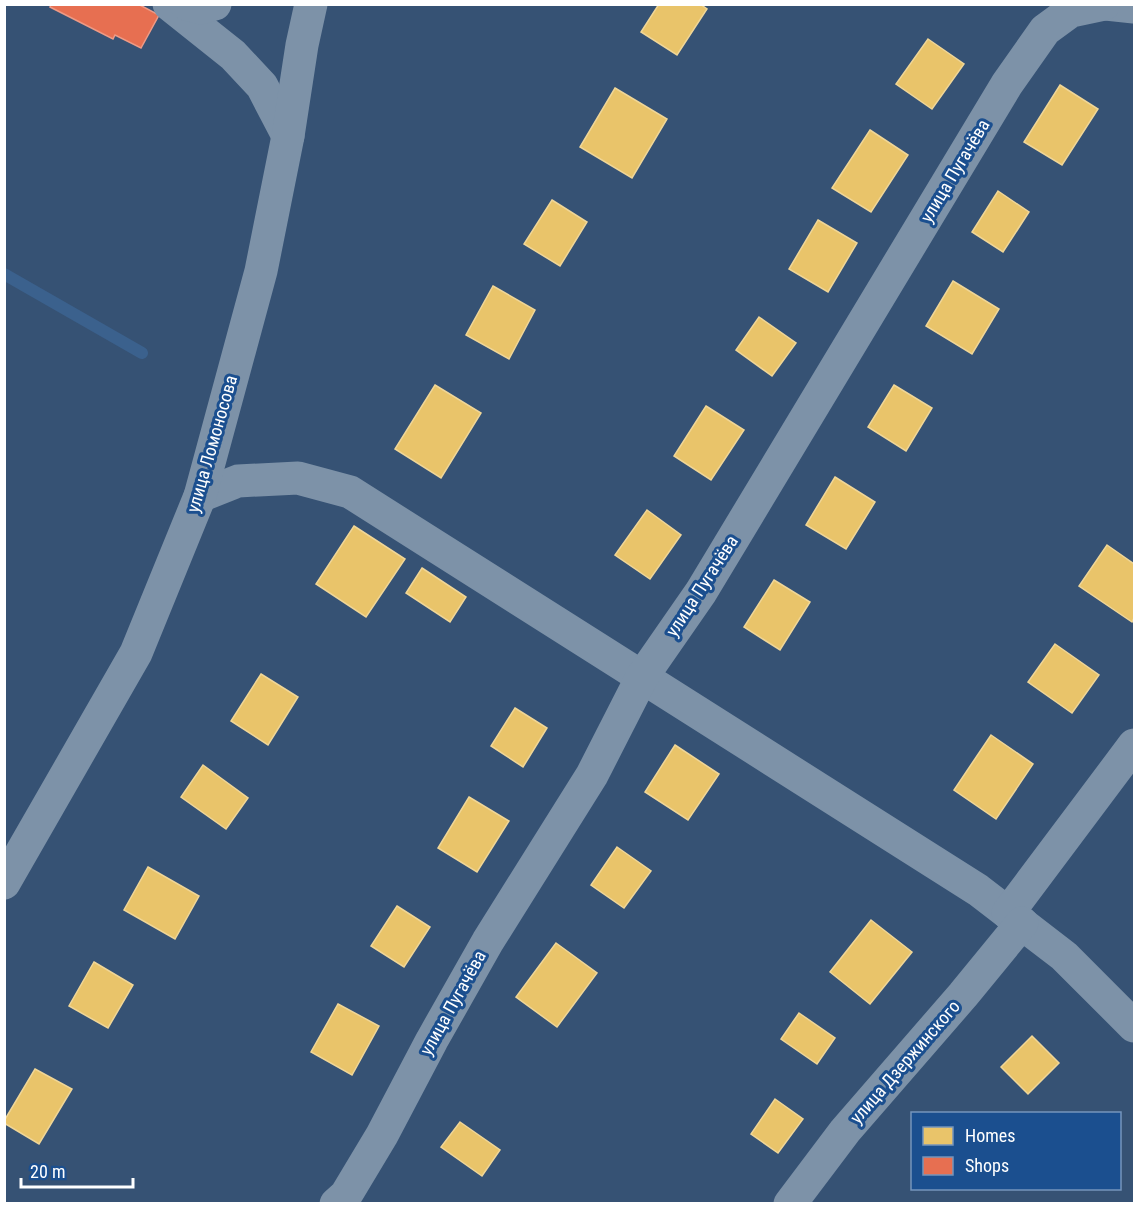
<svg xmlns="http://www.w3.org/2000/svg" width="1139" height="1208" font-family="'Roboto Condensed',sans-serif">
	<rect width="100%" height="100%" fill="#365274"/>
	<g fill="#e9c46a" stroke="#f0d697" stroke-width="1.5">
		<path d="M659,4h41l7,5 -30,46 -36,-23z"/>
		<path d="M928,39l36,25 -32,45 -36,-25z"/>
		<path d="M1060,85l38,24 -36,56 -38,-23z"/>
		<path d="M615,88l52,31 -35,59 -52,-31z"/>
		<path d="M870,130l38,25 -37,57 -39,-24z"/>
		<path d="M998,191l31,21 -26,40 -31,-20z"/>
		<path d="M552,200l35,22 -27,44 -36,-22z"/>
		<path d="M818,220l39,23 -29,49 -39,-23z"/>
		<path d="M953,281l46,28 -27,45 -46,-28z"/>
		<path d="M493,286l42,24 -26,49 -43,-24z"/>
		<path d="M759,317l37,26 -24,33 -36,-26z"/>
		<path d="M435,385l46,28 -40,65 -46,-29z"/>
		<path d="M894,385l38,23 -26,43 -38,-24z"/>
		<path d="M706,406l38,24 -33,50 -37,-24z"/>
		<path d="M835,477l40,25 -29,47 -40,-24z"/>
		<path d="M647,510l34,25 -31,44 -35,-24z"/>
		<path d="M354,526l51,33 -39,58 -50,-33z"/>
		<path d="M1107,545l27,19v54l-2,4 -53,-36z"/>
		<path d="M422,568l44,29 -16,25 -44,-29z"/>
		<path d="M774,580l36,22 -30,48 -36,-23z"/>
		<path d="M1055,644l44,31 -27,38 -44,-31z"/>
		<path d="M261,674l37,23 -30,48 -37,-24z"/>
		<path d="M515,708l32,20 -24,39 -32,-21z"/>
		<path d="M991,735l42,29 -37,55 -42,-29z"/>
		<path d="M675,745l44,29 -31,46 -43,-28z"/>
		<path d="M203,765l45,33 -22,31 -45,-32z"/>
		<path d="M469,797l40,24 -32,51 -39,-24z"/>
		<path d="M617,847l34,24 -27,37 -33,-23z"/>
		<path d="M148,867l51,29 -24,43 -51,-29z"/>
		<path d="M397,906l33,21 -26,40 -33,-21z"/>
		<path d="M871,920l41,32 -42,52 -40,-32z"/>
		<path d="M556,943l41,30 -40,54 -41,-30z"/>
		<path d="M94,962l39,23 -25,43 -39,-22z"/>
		<path d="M338,1004l41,22 -27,49 -41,-23z"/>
		<path d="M799,1013l36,25 -18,26 -36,-25z"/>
		<path d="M1032,1036l27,27 -31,31 -27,-27z"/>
		<path d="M35,1069l37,20 -33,55 -35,-21v-2z"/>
		<path d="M775,1099l28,20 -25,34 -27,-19z"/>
		<path d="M460,1122l40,28 -18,26 -41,-29z"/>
	</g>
	<path fill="#e76f51" stroke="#ee9a85" stroke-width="1.5" d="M51,4h87l21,11 -18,33 -26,-13 -2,4 -63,-32z"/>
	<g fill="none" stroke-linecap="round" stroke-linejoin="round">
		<path stroke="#3b618d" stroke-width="12" d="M4,274l138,79"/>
		<g stroke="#7d92a8" stroke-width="33">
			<path d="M169,4l64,51 29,31 26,50"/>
			<path d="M186,4l15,4 14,-4"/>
			<path d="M1106,4l28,3"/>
			<path d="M200,496l38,-15 60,-3 52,14 628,398 86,66 70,70"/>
			<path d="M4,883l132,-230 64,-157 61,-225 27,-135 14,-91 9,-41"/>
			<path d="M1008,913l126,-168"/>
			<path d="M336,1204l10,-9 36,-60 50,-95 56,-99 104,-166 50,-98 59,-85 306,-508 38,-54 26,-19 33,-7"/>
			<path d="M790,1204l55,-73 118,-136 59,-72"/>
		</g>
	</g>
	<g text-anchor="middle" stroke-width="6" stroke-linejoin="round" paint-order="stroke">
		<g font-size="18" fill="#fff" stroke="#1b4f8f">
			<text transform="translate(955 171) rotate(-59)" y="6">улица Пугачёва</text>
			<text transform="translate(212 444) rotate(-74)" y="6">улица Ломоносова</text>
			<text transform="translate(702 586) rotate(-57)" y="6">улица Пугачёва</text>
			<text transform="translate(453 1003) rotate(-61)" y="6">улица Пугачёва</text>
			<text transform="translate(905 1062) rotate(-49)" y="6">улица Дзержинского</text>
		</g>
	</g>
	<rect width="1139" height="1208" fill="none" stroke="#ffffff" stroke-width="12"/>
	<rect x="911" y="1112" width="210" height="78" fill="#1b4f8f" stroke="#7695bc" stroke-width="1.5"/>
	<rect x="923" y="1127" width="30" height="18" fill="#e9c46a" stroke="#7695bc" stroke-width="1.5"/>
	<text x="965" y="1142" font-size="18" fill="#ffffff">Homes</text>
	<rect x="923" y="1157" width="30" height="18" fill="#e76f51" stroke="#7695bc" stroke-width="1.5"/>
	<text x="965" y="1172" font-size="18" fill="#ffffff">Shops</text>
	<path d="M21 1178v9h112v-9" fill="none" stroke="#ffffff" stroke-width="3"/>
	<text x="30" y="1178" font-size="18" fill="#ffffff" stroke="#1b4f8f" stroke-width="4.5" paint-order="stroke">20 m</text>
</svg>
